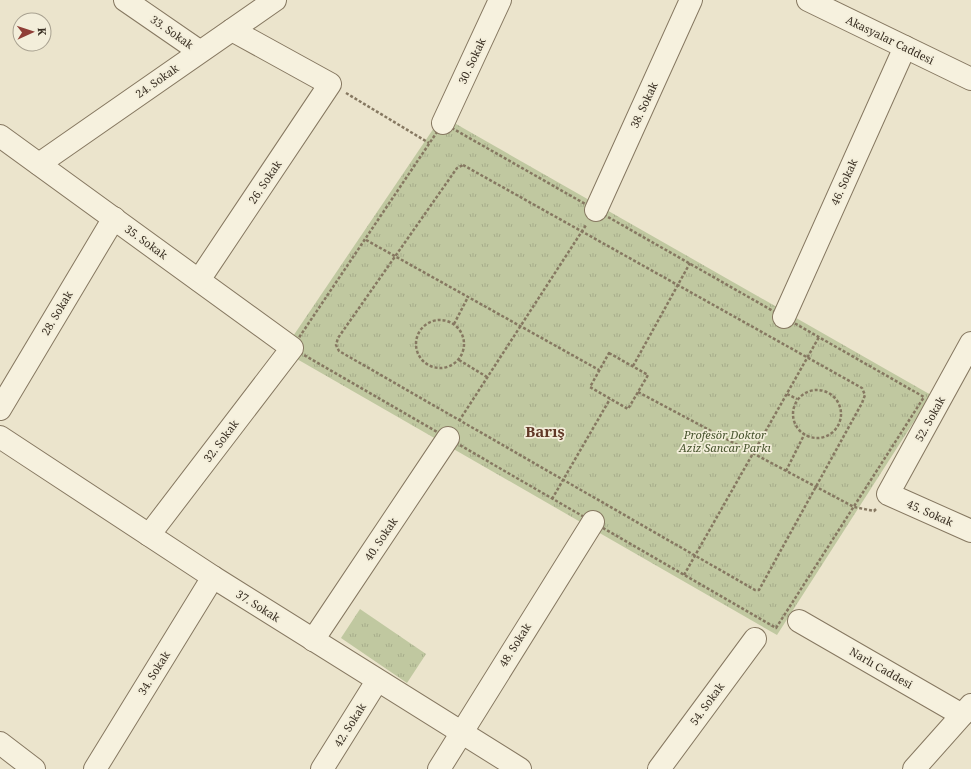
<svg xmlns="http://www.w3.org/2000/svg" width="971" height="769" font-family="'Noto Serif',serif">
	<defs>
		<pattern id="park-tufts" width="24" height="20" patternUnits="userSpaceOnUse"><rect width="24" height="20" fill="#c0c8a0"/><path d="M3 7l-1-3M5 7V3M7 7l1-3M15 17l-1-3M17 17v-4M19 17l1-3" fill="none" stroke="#a6ac8a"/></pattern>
	</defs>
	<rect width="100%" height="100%" fill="#ebe4cc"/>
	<g fill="url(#park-tufts)">
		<path d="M442,116l489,279 -154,240 -494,-284z"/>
		<path d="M360,609l66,45 -19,29 -66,-45z"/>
	</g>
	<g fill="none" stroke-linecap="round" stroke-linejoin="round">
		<g stroke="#867861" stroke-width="24">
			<g id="minor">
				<path d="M125,0l74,51"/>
				<path d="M808,0l163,79"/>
				<path d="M443,123l57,-123"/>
				<path d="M0,136l292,212 -143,187"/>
				<path d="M39,164l236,-164"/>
				<path d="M596,210l95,-210"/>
				<path d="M199,280l131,-196 -98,-54"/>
				<path d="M784,317l121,-270"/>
				<path d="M971,343l-83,151 83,37"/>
				<path d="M0,409l114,-191"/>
				<path d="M0,437l213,140 307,192"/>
				<path d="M799,621l163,94"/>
				<path d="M313,640l135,-202"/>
				<path d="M0,743l34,26"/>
				<path d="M95,769l118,-192"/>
				<path d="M322,769l55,-88"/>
				<path d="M439,769l154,-247"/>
				<path d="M659,769l96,-130"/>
				<path d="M914,769l57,-64"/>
			</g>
		</g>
		<g stroke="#867861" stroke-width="2.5" stroke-dasharray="3 2" stroke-linecap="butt">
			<path d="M346,93l83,50"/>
			<path d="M443,123l481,274 -148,231 -484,-280z"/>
			<path d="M463,165l399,223 3,7 -3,8 -103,187h-4l-416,-239 -3,-6 2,-7 119,-170z"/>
			<path d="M366,240l233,130"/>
			<circle cx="440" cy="344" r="24"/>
			<path d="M454,324l14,-27"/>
			<path d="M609,353l39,22 -20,34 -38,-22z"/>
			<path d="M459,360l28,17"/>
			<path d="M633,366l57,-103"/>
			<circle cx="817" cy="414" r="24"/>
			<path d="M638,392l216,115 20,4 2,-2"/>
			<path d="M787,394l10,5"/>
			<path d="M459,421l127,-196"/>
			<path d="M786,471l18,-36"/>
			<path d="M552,499l58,-100"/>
			<path d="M684,575l135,-238"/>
		</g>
		<use href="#minor" stroke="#f6f1de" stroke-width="22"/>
	</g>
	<g text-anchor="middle" stroke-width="3.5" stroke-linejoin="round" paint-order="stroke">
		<g font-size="11" fill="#392f23" stroke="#f3eeda">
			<text transform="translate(172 32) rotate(35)" y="4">33. Sokak</text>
			<text transform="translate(890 40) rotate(26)" y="4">Akasyalar Caddesi</text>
			<text transform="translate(472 61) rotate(-65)" y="4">30. Sokak</text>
			<text transform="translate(157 81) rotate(-35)" y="4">24. Sokak</text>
			<text transform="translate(644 105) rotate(-65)" y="4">38. Sokak</text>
			<text transform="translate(265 182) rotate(-56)" y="4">26. Sokak</text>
			<text transform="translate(844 182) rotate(-66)" y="4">46. Sokak</text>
			<text transform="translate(146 242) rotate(36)" y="4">35. Sokak</text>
			<text transform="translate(57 313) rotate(-59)" y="4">28. Sokak</text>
			<text transform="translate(930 419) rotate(-61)" y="4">52. Sokak</text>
			<text transform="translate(221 441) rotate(-53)" y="4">32. Sokak</text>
			<text transform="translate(930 513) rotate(24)" y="4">45. Sokak</text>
			<text transform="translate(381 539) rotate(-56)" y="4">40. Sokak</text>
			<text transform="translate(258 606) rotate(32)" y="4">37. Sokak</text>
			<text transform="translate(515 645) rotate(-58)" y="4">48. Sokak</text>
			<text transform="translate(881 668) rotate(30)" y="4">Narlı Caddesi</text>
			<text transform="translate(154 673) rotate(-58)" y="4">34. Sokak</text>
			<text transform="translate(707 704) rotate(-54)" y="4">54. Sokak</text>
			<text transform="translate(350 725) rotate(-58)" y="4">42. Sokak</text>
		</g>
		<g font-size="11" font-style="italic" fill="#46532c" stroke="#f3eeda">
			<text x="725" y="439">Profesör Doktor<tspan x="725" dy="13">Aziz Sancar Parkı</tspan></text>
		</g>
		<g font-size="15" font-weight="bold" fill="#613827" stroke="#f3eeda">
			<text x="545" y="437">Barış</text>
		</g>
	</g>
	<g transform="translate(32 32) rotate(87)"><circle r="19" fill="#f3eeda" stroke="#a9a291"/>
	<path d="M0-3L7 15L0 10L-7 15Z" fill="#8f3e37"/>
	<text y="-6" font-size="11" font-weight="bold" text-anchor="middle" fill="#392f23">K</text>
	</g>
</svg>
